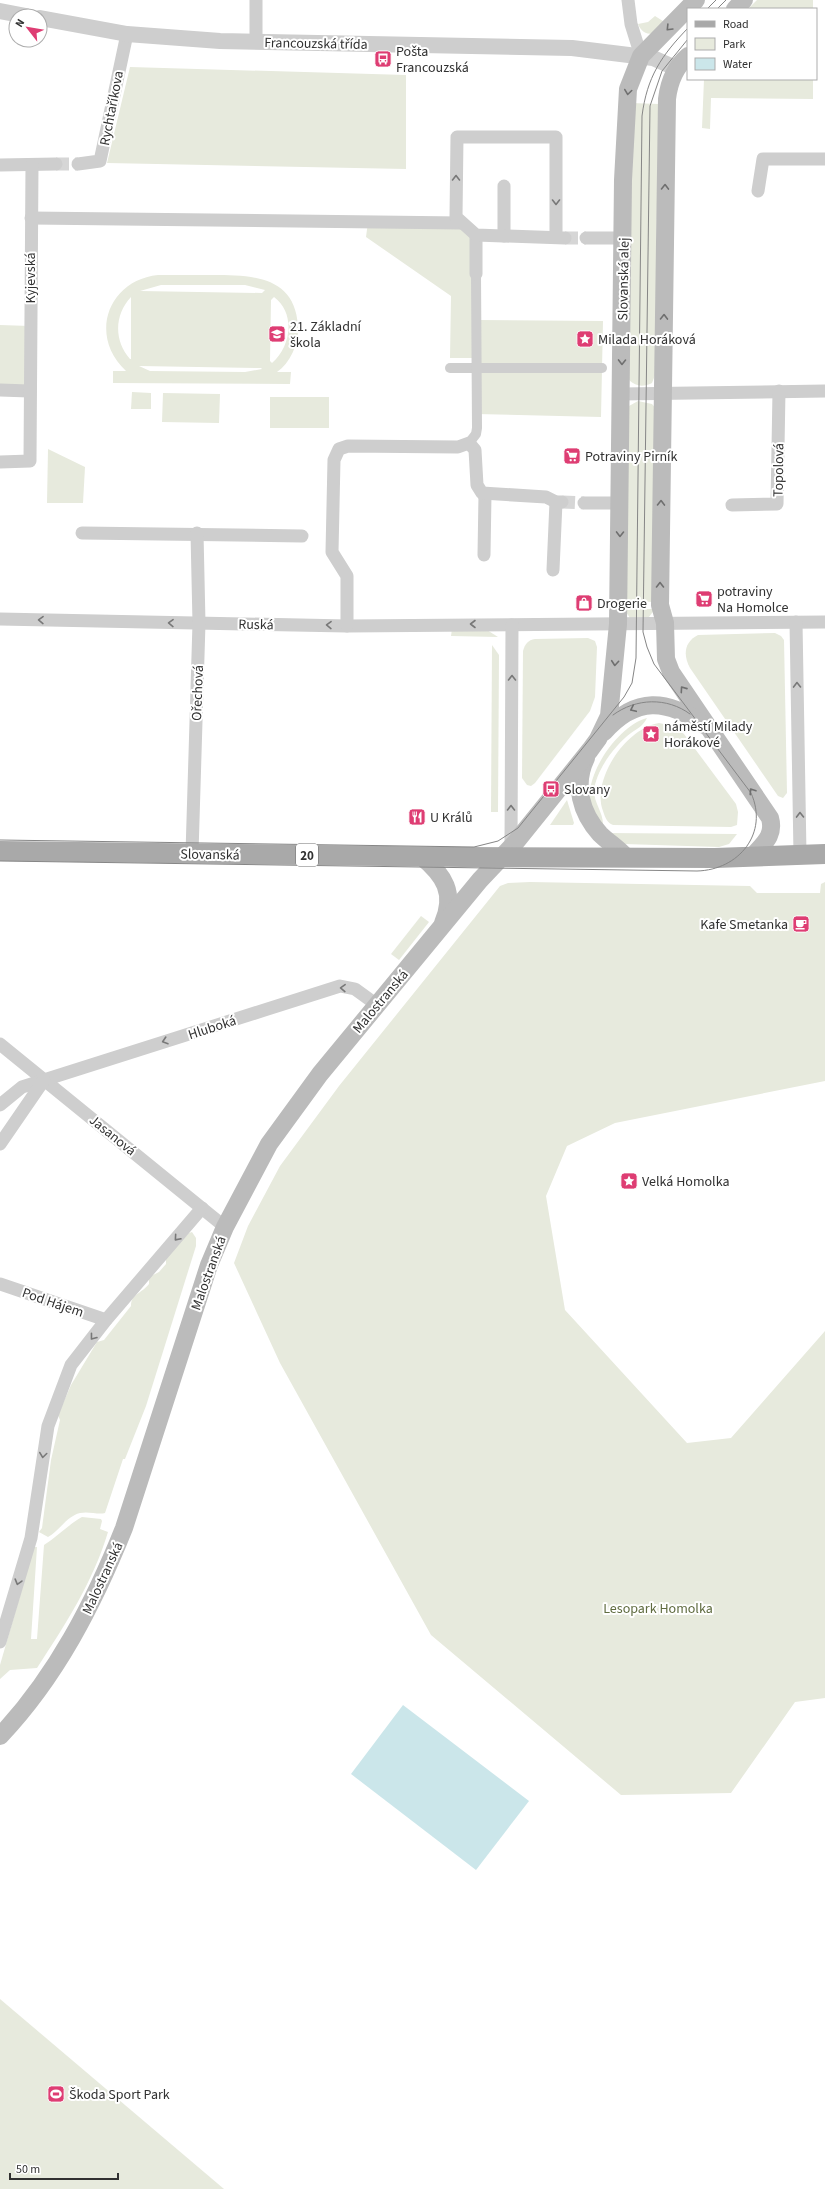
<svg xmlns="http://www.w3.org/2000/svg" width="825" height="2189" font-family="'Source Sans 3',sans-serif">
	<rect width="100%" height="100%" fill="#fff"/>
	<g fill="#e7eadd" fill-rule="evenodd">
		<path d="M757,0h56v9h-65z"/>
		<path d="M655,16l11,7 -13,11c-8,0 -12,-3 -15,-10l10,-2z"/>
		<path d="M130,67l276,8v94l-299,-6z"/>
		<path d="M704,79h109v20l-102,-1 -1,31 -8,-1z"/>
		<path d="M631,103l28,1 -3,149 1,117 -5,13c-8,4 -16,4 -23,-3z"/>
		<path d="M368,222l93,1 15,12 1,85 126,1 -2,96 -125,-3 1,-56h-27l1,-62 -85,-59z"/>
		<path d="M158,275c19,0 37,0 55,0 39,0 82,1 85,51 1,17 -7,36 -21,46h14l-1,12 -177,-1v-12h13c-38,-35 -18,-91 32,-96zM161,285h84l20,5 -3,3 -122,-2zM131,297v62h-1c-16,-18 -16,-44 1,-62zM274,297c22,16 17,50 -2,66l-2,-2 1,-61zM139,366l122,2 1,1 -17,3 -95,-1z"/>
		<path d="M0,325l30,1 -1,65 -29,-1z"/>
		<path d="M132,392l19,1v16h-20z"/>
		<path d="M163,393l57,1 -1,29 -57,-1z"/>
		<rect x="270" y="397" width="59" height="31"/>
		<path d="M638,401l14,3 5,6 -2,192 -31,-1 5,-195z"/>
		<path d="M48,449l37,18 -2,36h-36z"/>
		<path d="M624,609h31l-6,8 -19,1z"/>
		<path d="M452,629l35,1 11,7 -47,-1z"/>
		<path d="M775,633l6,3 3,4 3,153 -4,5 -5,-2 -88,-128c-7,-13 -6,-26 8,-33z"/>
		<path d="M588,638l7,3 2,6 -2,50 -5,14 -55,72 -4,3 -4,-1 -5,-7 1,-127c2,-7 5,-11 12,-12z"/>
		<path d="M492,645l7,10 -1,157h-7z"/>
		<path d="M647,718c-4,8 -9,10 -16,15 -16,12 -35,37 -37,58 0,12 9,21 9,33 -37,-26 11,-98 44,-106z"/>
		<path d="M659,723l14,3 11,8 52,70 2,8 -1,13 -6,2 -118,-2c-6,-2 -8,-8 -10,-14 -12,-31 23,-83 56,-88z"/>
		<path d="M567,800l7,23 -1,2h-23z"/>
		<path d="M606,833l131,1 -8,10 -10,3 -95,-3z"/>
		<path d="M530,882l220,4 7,7h63l1,-9 4,-2v199l-210,42 -48,23 -21,50 19,114 122,133 44,-5 94,-107v367l-30,4 -64,91 -110,2 -190,-160 -151,-272 -46,-100 14,-37 32,-60 59,-80 161,-200 8,-3z"/>
		<path d="M421,916l8,6 -30,38 -8,-6z"/>
		<path d="M192,1232l4,6v8l-50,160 -21,53h-2l-18,54c-7,2 -16,-2 -25,0 -13,3 -21,18 -32,24l-9,-5 3,-4 9,-68 9,-40 -2,-5 13,-30 26,-43 7,-2 27,-34c0,-12 10,-12 18,-22v-7l10,-5 7,-8v-7l23,-24z"/>
		<path d="M82,1517l19,2 1,2 -2,8 8,3c-15,50 -43,93 -71,136l-27,2 -10,9v-14l34,-118h3l-6,92h6l7,-94c14,-9 24,-20 38,-28z"/>
		<path d="M0,1999l224,190h-224z"/>
	</g>
	<path fill="#cbe6ea" d="M403,1705l126,96 -53,69 -125,-96z"/>
	<g fill="none" stroke-linecap="round" stroke-linejoin="round">
		<g stroke="#d6d6d6" stroke-width="13" stroke-dasharray="13 6" stroke-linecap="butt">
			<path d="M56,164h22"/>
			<path d="M565,238h21"/>
			<path d="M562,502l22,1"/>
		</g>
		<g stroke="#cecece" stroke-width="10">
			<path d="M450,368h152"/>
			<path d="M469,443l7,-9 1,-6 -1,-154"/>
		</g>
		<g stroke="#cecece" stroke-width="13">
			<path d="M256,0v42"/>
			<path d="M628,0l3,24 10,32"/>
			<path d="M78,164l22,-3 27,-127"/>
			<path d="M0,165l56,-1"/>
			<path d="M504,186v50"/>
			<path d="M758,191l5,-32h62"/>
			<path d="M31,218l430,5"/>
			<path d="M476,235v39"/>
			<path d="M556,237v-100h-99l-1,80 20,18 89,3"/>
			<path d="M586,238h37"/>
			<path d="M0,390l29,1"/>
			<path d="M621,394l204,-3"/>
			<path d="M0,462l30,-1 2,-296"/>
			<path d="M584,503h36"/>
			<path d="M732,505l45,-1 2,-113"/>
			<path d="M82,533l220,3"/>
			<path d="M484,555l1,-60"/>
			<path d="M553,570l3,-68"/>
			<path d="M0,619l347,7 478,-4"/>
			<path d="M796,622l4,232"/>
			<path d="M347,626v-50l-15,-24 2,-92 5,-11 9,-3 110,1 11,-4 6,7 2,35 5,8 64,4 10,5h6"/>
			<path d="M511,847l1,-222"/>
			<path d="M192,853l7,-230 -2,-90"/>
			<path d="M0,1044l225,183"/>
			<path d="M0,1105l22,-18 318,-101 15,3 22,16"/>
			<path d="M0,1144l44,-64"/>
			<path d="M0,1284l106,36"/>
			<path d="M0,1642l31,-104 17,-112 23,-61 35,-45 96,-112"/>
		</g>
		<g stroke="#cecece" stroke-width="16">
			<path d="M0,11l26,5"/>
			<path d="M40,18l87,16 93,7 352,7 81,10 18,8 4,4"/>
		</g>
		<g stroke="#bbb" stroke-width="18">
			<path d="M735,9l9,-9"/>
			<path d="M688,56c-13,11 -19,26 -21,43l-7,506 5,18 1,36 5,13 99,146c5,18 -7,26 -17,38"/>
			<path d="M604,732c32,-36 63,-33 100,-7"/>
			<path d="M586,758c-13,27 -5,55 14,76 8,8 18,14 26,23"/>
			<path d="M421,856c23,19 35,37 22,67"/>
			<path d="M0,1736c56,-59 94,-133 124,-208l85,-263 16,-38 44,-83 51,-70 160,-194 35,-37 75,-93 8,-11 11,-23 9,-92 5,-444 5,-91 13,-33 55,-56"/>
		</g>
		<path stroke="#a9a9a9" stroke-width="20" d="M0,851l463,6 252,1 110,-4"/>
		<g stroke="#868686" stroke-width="1">
			<path d="M707,9l9,-9"/>
			<path d="M717,9l9,-9"/>
			<path d="M613,715c23,-17 54,-18 77,-1"/>
			<path d="M0,840l474,7 24,-6 20,-13 106,-131 8,-14 4,-25 6,-542c5,-39 19,-60 46,-88"/>
			<path d="M0,861l697,10c42,-1 72,-38 54,-78l-97,-129 -7,-17 -4,-15 7,-526 12,-35 26,-32"/>
		</g>
	</g>
	<defs><path id="oneway-chevron" d="M-2-3.5L2.5 0L-2 3.5" fill="none" stroke-width="1.6" stroke-linecap="round" stroke-linejoin="round"/></defs>
	<g stroke="#6f6f6f">
		<use href="#oneway-chevron" transform="translate(669 28) rotate(134)"/>
		<use href="#oneway-chevron" transform="translate(628 92) rotate(98)"/>
		<use href="#oneway-chevron" transform="translate(665 187) rotate(-89)"/>
		<use href="#oneway-chevron" transform="translate(664 317) rotate(-89)"/>
		<use href="#oneway-chevron" transform="translate(622 362) rotate(91)"/>
		<use href="#oneway-chevron" transform="translate(661 503) rotate(-89)"/>
		<use href="#oneway-chevron" transform="translate(620 534) rotate(91)"/>
		<use href="#oneway-chevron" transform="translate(660 585) rotate(-90)"/>
		<use href="#oneway-chevron" transform="translate(615 663) rotate(95)"/>
		<use href="#oneway-chevron" transform="translate(683 689) rotate(-125)"/>
		<use href="#oneway-chevron" transform="translate(633 709) rotate(155)"/>
		<use href="#oneway-chevron" transform="translate(752 791) rotate(-124)"/>
	</g>
	<g stroke="#787878">
		<use href="#oneway-chevron" transform="translate(456 178) rotate(-90)"/>
		<use href="#oneway-chevron" transform="translate(556 202) rotate(90)"/>
		<use href="#oneway-chevron" transform="translate(41 620) rotate(-179)"/>
		<use href="#oneway-chevron" transform="translate(171 623) rotate(-179)"/>
		<use href="#oneway-chevron" transform="translate(473 624) rotate(-180)"/>
		<use href="#oneway-chevron" transform="translate(329 625) rotate(-179)"/>
		<use href="#oneway-chevron" transform="translate(512 678) rotate(-90)"/>
		<use href="#oneway-chevron" transform="translate(797 685) rotate(-91)"/>
		<use href="#oneway-chevron" transform="translate(511 808) rotate(-90)"/>
		<use href="#oneway-chevron" transform="translate(800 815) rotate(-91)"/>
		<use href="#oneway-chevron" transform="translate(343 988) rotate(-178)"/>
		<use href="#oneway-chevron" transform="translate(165 1041) rotate(162)"/>
		<use href="#oneway-chevron" transform="translate(177 1238) rotate(131)"/>
		<use href="#oneway-chevron" transform="translate(93 1337) rotate(128)"/>
		<use href="#oneway-chevron" transform="translate(43 1455) rotate(98)"/>
		<use href="#oneway-chevron" transform="translate(18 1582) rotate(106)"/>
	</g>
	<defs>
		<g id="bus-square" transform="scale(0.9)"><rect x="-9" y="-9" width="18" height="18" rx="4" fill="#de3d73" stroke="#fff"/><path d="M-5-6H5V4H4V6H2V4H-2V6H-4V4H-5ZM-3.5-4V0h7V-4ZM-3.5 1.2v1.5H-2V1.2ZM2 1.2v1.5H3.5V1.2Z" fill="#fff"/></g>
		<g id="school-square" transform="scale(0.9)"><rect x="-9" y="-9" width="18" height="18" rx="4" fill="#de3d73" stroke="#fff"/><path d="M0-5L7-2L0 1L-7-2ZM-4 1L0 2.5L4 1V4Q0 6-4 4Z" fill="#fff"/></g>
		<g id="sight-square" transform="scale(0.9)"><rect x="-9" y="-9" width="18" height="18" rx="4" fill="#de3d73" stroke="#fff"/><path d="M0-6L1.8-2.2L6-1.7L2.9 1.2L3.7 5.4L0 3.3L-3.7 5.4L-2.9 1.2L-6-1.7L-1.8-2.2Z" fill="#fff"/></g>
		<g id="supermarket-square" transform="scale(0.9)"><rect x="-9" y="-9" width="18" height="18" rx="4" fill="#de3d73" stroke="#fff"/><path d="M-6-5.5h2.5l.6 2H6L4.5 2H-2.5L-4.4-4H-6ZM-1.5 3.2a1.3 1.3 0 1 0 .1 0ZM3 3.2a1.3 1.3 0 1 0 .1 0Z" fill="#fff"/></g>
		<g id="shop-square" transform="scale(0.9)"><rect x="-9" y="-9" width="18" height="18" rx="4" fill="#de3d73" stroke="#fff"/><path d="M-5-2.5h2.3a2.7 3.5 0 0 1 5.4 0H5L5.5 6h-11ZM-1.5-2.5h3a1.5 2.3 0 0 0-3 0Z" fill="#fff"/></g>
		<g id="restaurant-square" transform="scale(0.9)"><rect x="-9" y="-9" width="18" height="18" rx="4" fill="#de3d73" stroke="#fff"/><path d="M-5-6h1v4h1v-4h1v4h1v-4h1v5L-1.5 .5V6h-2V.5L-5-1ZM5-6V6H3V1.5H1.5Q1.5-4 5-6Z" fill="#fff"/></g>
		<g id="cafe-square" transform="scale(0.9)"><rect x="-9" y="-9" width="18" height="18" rx="4" fill="#de3d73" stroke="#fff"/><path d="M-5.5-4.5H6V0H3Q3 3.5 0 3.5H-2.5Q-5.5 3.5-5.5 0ZM3-3.2v2h1.7v-2ZM-6 4.5H4V6H-6Z" fill="#fff"/></g>
		<g id="stadium-square" transform="scale(0.9)"><rect x="-9" y="-9" width="18" height="18" rx="4" fill="#de3d73" stroke="#fff"/><path d="M0-5a6.5 5 0 1 0 0 10a6.5 5 0 1 0 0-10ZM-3.5-1.8h7v3.6h-7Z" fill="#fff"/></g>
	</defs>
	<g fill-rule="evenodd">
		<use href="#bus-square" x="383" y="59"/>
		<use href="#school-square" x="277" y="334"/>
		<use href="#sight-square" x="585" y="339"/>
		<use href="#supermarket-square" x="572" y="456"/>
		<use href="#supermarket-square" x="704" y="599"/>
		<use href="#shop-square" x="584" y="603"/>
		<use href="#sight-square" x="651" y="734"/>
		<use href="#bus-square" x="551" y="789"/>
		<use href="#restaurant-square" x="417" y="817"/>
		<use href="#cafe-square" x="801" y="924"/>
		<use href="#sight-square" x="629" y="1181"/>
		<use href="#stadium-square" x="56" y="2094"/>
	</g>
	<g text-anchor="middle" stroke-width="4" stroke-linejoin="round" paint-order="stroke">
		<rect fill="#fff" stroke="#6f6f6f" stroke-width="1" x="296" y="844" width="22" height="22" rx="3"/>
		<g font-size="13" font-weight="bold" fill="#313131">
			<text x="307" y="860">20</text>
		</g>
		<g font-size="14" fill="#313131" stroke="#fff">
			<text transform="translate(316 43) rotate(1)" y="5">Francouzská třída</text>
			<text transform="translate(111 108) rotate(-79)" y="5">Rychtaříkova</text>
			<text transform="translate(30 278) rotate(-90)" y="5">Kyjevská</text>
			<text transform="translate(623 279) rotate(-89)" y="5">Slovanská alej</text>
			<text transform="translate(778 470) rotate(-89)" y="5">Topolová</text>
			<text transform="translate(256 624) rotate(1)" y="5">Ruská</text>
			<text transform="translate(197 693) rotate(-88)" y="5">Ořechová</text>
			<text transform="translate(210 854) rotate(1)" y="5">Slovanská</text>
			<text transform="translate(380 1001) rotate(-50)" y="5">Malostranská</text>
			<text transform="translate(212 1027) rotate(-18)" y="5">Hluboká</text>
			<text transform="translate(113 1135) rotate(39)" y="5">Jasanová</text>
			<text transform="translate(208 1273) rotate(-70)" y="5">Malostranská</text>
			<text transform="translate(53 1302) rotate(19)" y="5">Pod Hájem</text>
			<text transform="translate(102 1578) rotate(-65)" y="5">Malostranská</text>
		</g>
		<g font-size="14" fill="#313131" stroke="#fff" text-anchor="start">
			<text x="396" y="56">Pošta<tspan x="396" dy="16">Francouzská</tspan></text>
			<text x="290" y="331">21. Základní<tspan x="290" dy="16">škola</tspan></text>
			<text x="598" y="344">Milada Horáková</text>
			<text x="585" y="461">Potraviny Pirník</text>
			<text x="717" y="596">potraviny<tspan x="717" dy="16">Na Homolce</tspan></text>
			<text x="597" y="608">Drogerie</text>
			<text x="664" y="731">náměstí Milady<tspan x="664" dy="16">Horákové</tspan></text>
			<text x="564" y="794">Slovany</text>
			<text x="430" y="822">U Králů</text>
			<text x="788" y="929" text-anchor="end">Kafe Smetanka</text>
			<text x="642" y="1186">Velká Homolka</text>
			<text x="69" y="2099">Škoda Sport Park</text>
		</g>
		<g font-size="14" fill="#606c40" stroke="#fff">
			<text x="658" y="1613">Lesopark Homolka</text>
		</g>
	</g>
	<rect x="687" y="8" width="130" height="72" fill="#ffffff" stroke="#adadad"/>
	<rect x="695" y="21" width="20" height="6" fill="#a9a9a9" stroke="#adadad"/>
	<text x="723" y="28" font-size="12" fill="#313131">Road</text>
	<rect x="695" y="38" width="20" height="12" fill="#e7eadd" stroke="#adadad"/>
	<text x="723" y="48" font-size="12" fill="#313131">Park</text>
	<rect x="695" y="58" width="20" height="12" fill="#cbe6ea" stroke="#adadad"/>
	<text x="723" y="68" font-size="12" fill="#313131">Water</text>
	<g transform="translate(28 28) rotate(301)"><circle r="19" fill="#ffffff" stroke="#adadad"/>
	<path d="M0-3L7 15L0 10L-7 15Z" fill="#de3d73"/>
	<text y="-6" font-size="11" font-weight="bold" text-anchor="middle" fill="#313131">N</text>
	</g>
	<path d="M10 2173v6h108v-6" fill="none" stroke="#313131" stroke-width="2"/>
	<text x="16" y="2173" font-size="12" fill="#313131" stroke="#ffffff" stroke-width="3" paint-order="stroke">50 m</text>
</svg>
